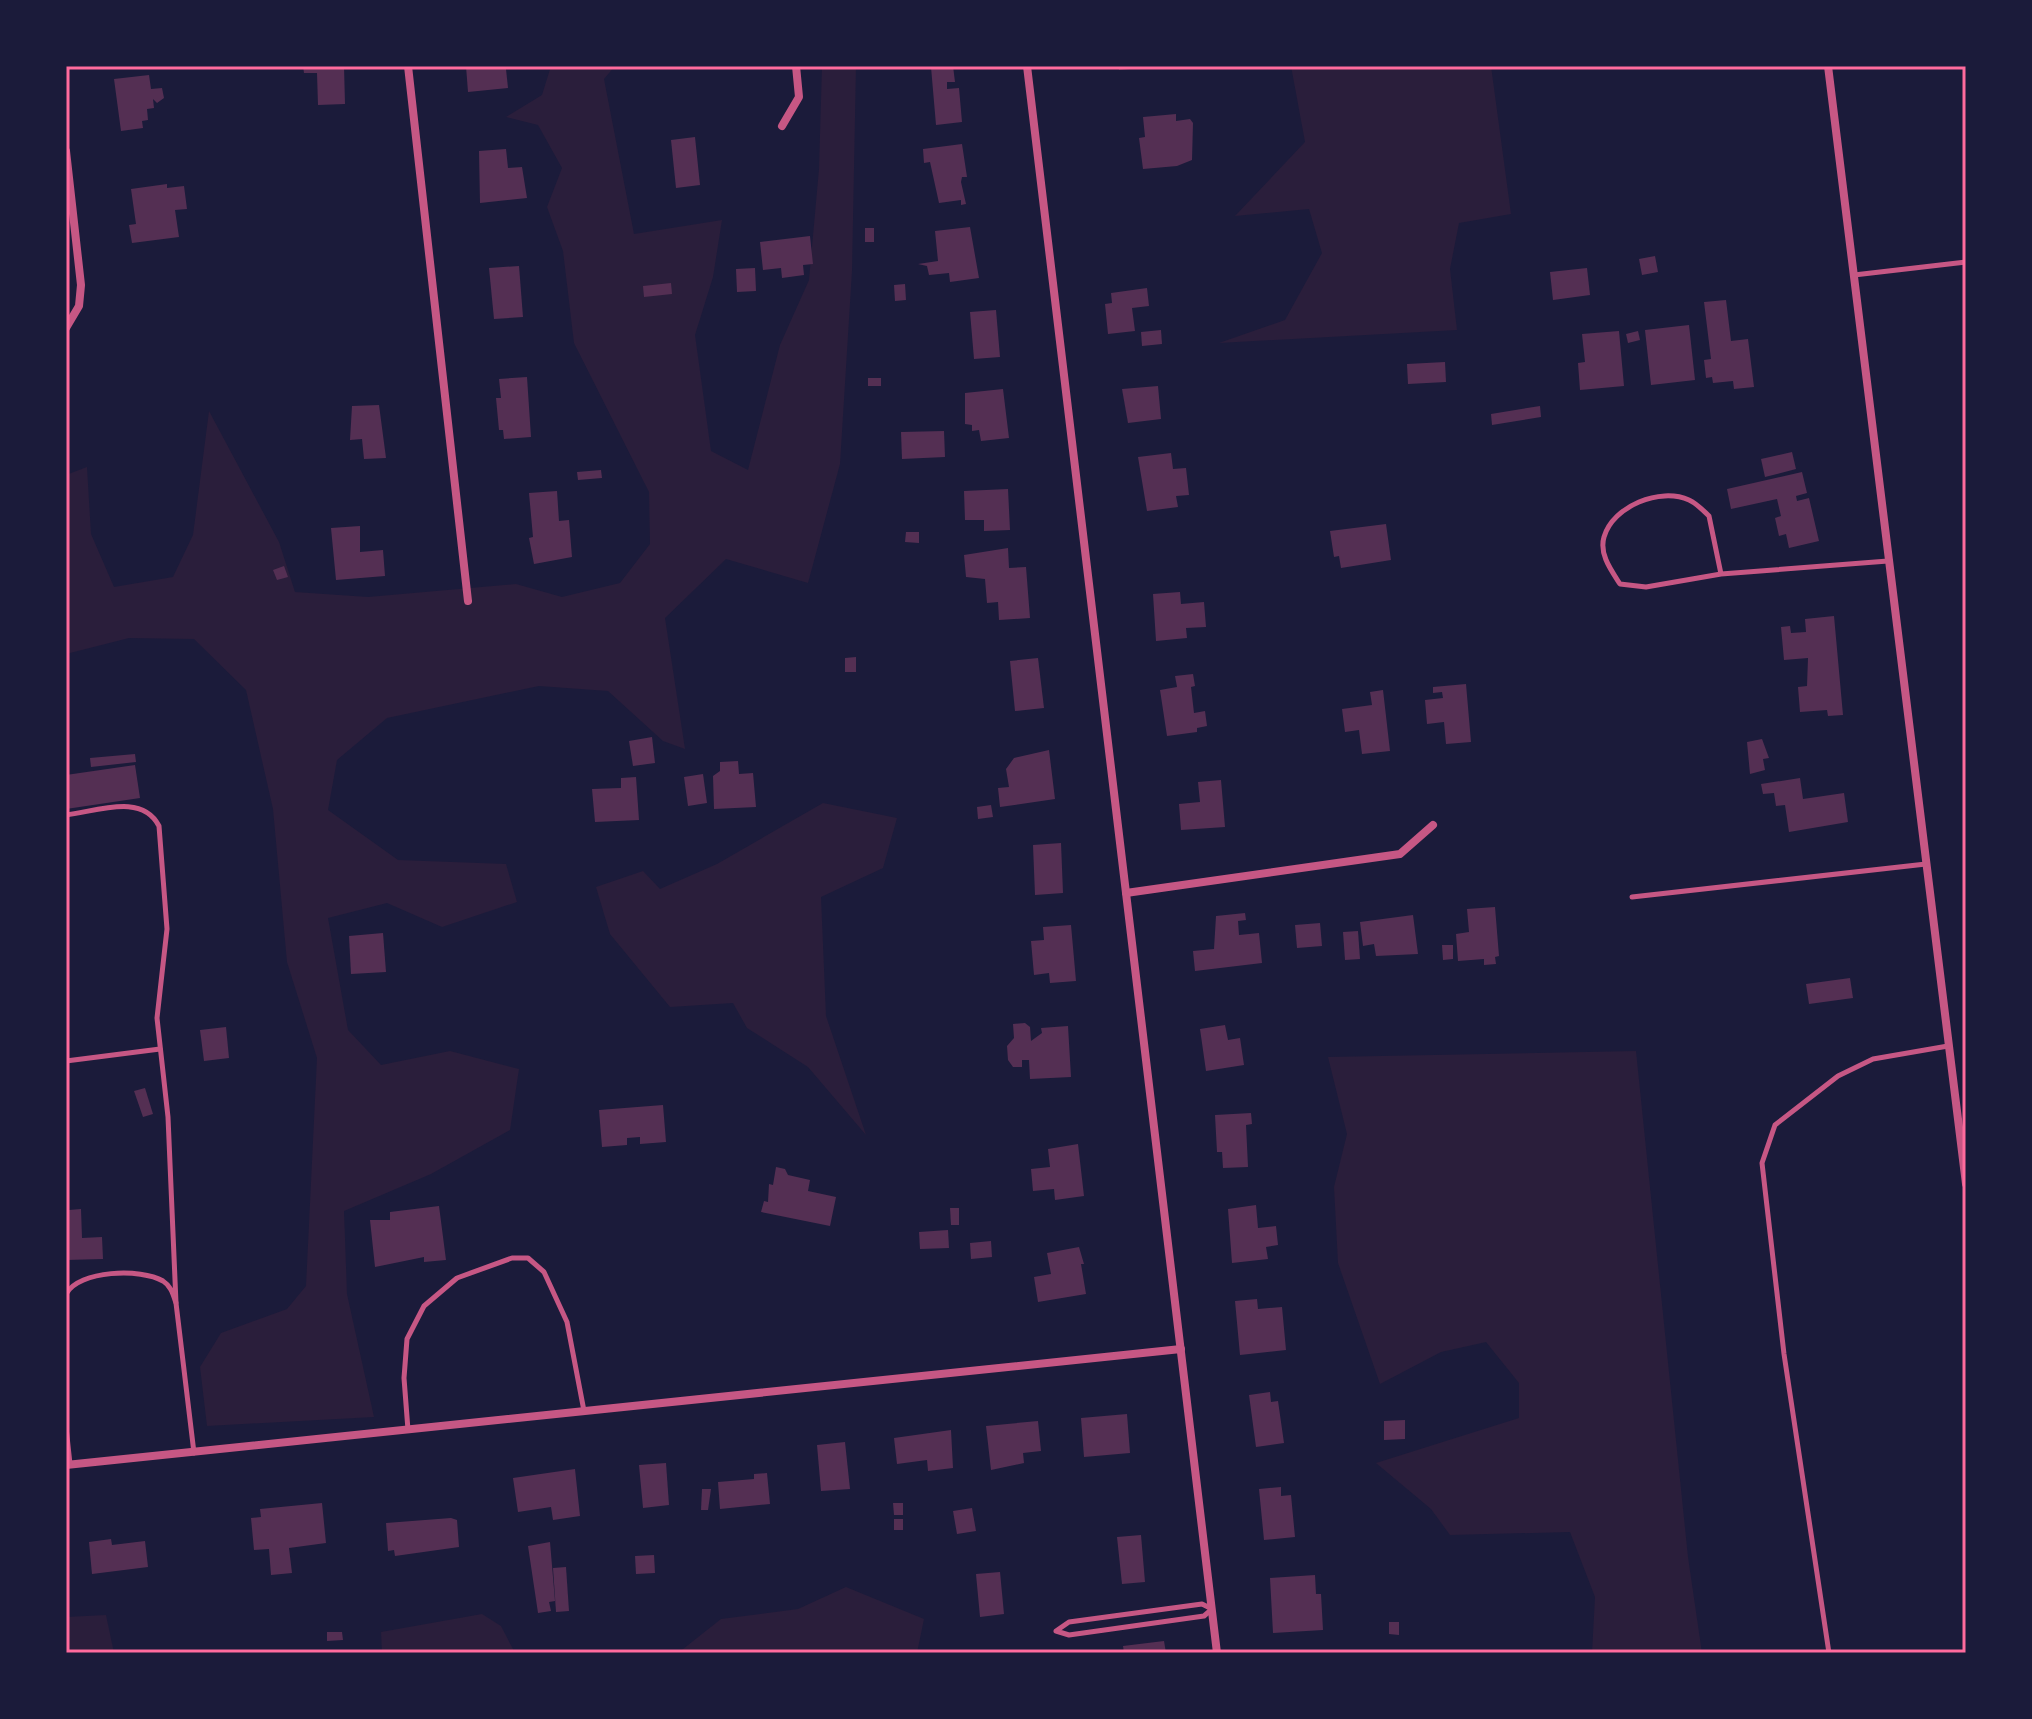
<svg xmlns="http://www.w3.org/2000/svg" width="2032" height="1719" font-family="'DM Sans',sans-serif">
	<rect width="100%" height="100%" fill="#1b1b3a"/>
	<g fill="#2a1e3b">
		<path d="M551,66h64l-11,13 30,155 88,-14 -9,57 -18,58 16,116 37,19 32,-125 29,-65 10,-111 3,-103h34l-4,205 -12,193 -32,119 -82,-24 -61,59 20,131 -22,-8 -55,-50 -69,-5 -152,32 -50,42 -9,50 70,50 108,4 11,38 -75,25 -55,-24 -59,15 20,112 33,35 69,-14 69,18 -9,61 -79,44 -87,37 3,83 27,123 -167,9 -7,-59 21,-34 66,-24 19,-23 11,-228 -30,-96 -14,-153 -27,-119 -52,-51 -65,-1 -63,16v-179l21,-8 4,67 23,53 59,-10 20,-42 16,-124 70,131 16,50 73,5 148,-13 46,13 58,-14 30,-39 -1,-52 -75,-149 -11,-92 -16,-44 15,-39 -24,-43 -32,-8 36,-22z"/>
		<path d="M1291,66h200l20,148 -52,9 -9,46 7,61 -238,13 66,-23 37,-67 -13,-44 -74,7 70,-74z"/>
		<path d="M823,803l74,15 -14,50 -62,29 5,119 40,119 -58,-68 -61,-39 -14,-25 -63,4 -60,-73 -14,-47 47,-16 17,18 57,-25z"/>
		<path d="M1636,1051l52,506 14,96h-110l3,-56 -25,-65 -120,3 -19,-26 -55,-46 143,-45v-35l-33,-41 -45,10 -61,32 -42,-121 -4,-76 13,-53 -19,-77z"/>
		<path d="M846,1587l78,32 -7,34h-239l43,-34 77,-10z"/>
		<path d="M482,1614l19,12 14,27h-133l-1,-21z"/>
		<path d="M106,1615l8,38h-48v-36z"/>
	</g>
	<g fill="#542f53">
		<path d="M303,66h41l1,38 -27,1 -1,-32h-13z"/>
		<path d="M466,66l40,3 2,19 -40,4z"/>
		<path d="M953,66l2,16h-8v7l12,-1 3,34 -26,3 -5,-58z"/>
		<path d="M1118,66h21l1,2 -21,2z"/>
		<path d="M149,75l2,14 11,-1 2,10 -7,5 -4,-4 1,9 -7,1 1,11 -6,1 1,7 -22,3 -7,-52z"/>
		<path d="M1176,114v7l14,-2 3,4 -1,37 -15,6 -34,3 -4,-31 6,-1 -2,-20z"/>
		<path d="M695,137l5,48 -24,3 -5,-48z"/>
		<path d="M962,144l5,33h-5l-1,5 5,22 -5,1v-5l-22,3 -9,-41 -6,1 -1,-14z"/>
		<path d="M506,149l2,19 14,-1 5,31 -47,5 -1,-52z"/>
		<path d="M167,184v4l17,-2 3,23 -12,1 4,27 -47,6 -3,-18 7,-1 -5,-35z"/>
		<path d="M970,227l9,51 -29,4 -1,-9 -20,2 -2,-9 -9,-2 20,-3 -3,-30z"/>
		<rect x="865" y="228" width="9" height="14"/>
		<path d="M810,236l3,28 -10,1 1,10 -22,3 -1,-10 -18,2 -3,-28z"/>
		<path d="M1655,256l3,16 -16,3 -3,-16z"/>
		<path d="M519,266l4,51 -29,2 -5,-51z"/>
		<path d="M755,268l1,23 -19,1 -1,-23z"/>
		<path d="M1587,268l3,27 -37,5 -3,-28z"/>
		<path d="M671,283l1,11 -28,3 -1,-11z"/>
		<path d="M905,284l1,16 -11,1 -1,-16z"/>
		<path d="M1147,288l2,18 -17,2 3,23 -27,3 -3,-30 7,-1 -1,-10z"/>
		<path d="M1726,300l5,41 17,-2 6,48 -20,2 -1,-8 -20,2 -1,-6 -6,1 -2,-18 7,-1 -7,-57z"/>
		<path d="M996,310l4,47 -26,2 -4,-47z"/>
		<path d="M1689,325l6,55 -44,5 -6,-55z"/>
		<path d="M1161,330l1,14 -20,2 -1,-14z"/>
		<path d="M1619,331l5,55 -44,4 -2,-27 7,-1 -3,-28z"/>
		<path d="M1638,331l2,9 -12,3 -2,-9z"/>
		<path d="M1445,362l1,20 -38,2 -1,-20z"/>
		<path d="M527,377l4,60 -27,2 -1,-9h-4l-3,-32h5l-2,-19z"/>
		<rect x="868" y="378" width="13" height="8"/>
		<path d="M1158,386l3,33 -33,4 -6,-34z"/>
		<path d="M1003,389l6,49 -28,3 -2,-11 -7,1v-6l-7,-1v-31z"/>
		<path d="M379,405l7,53 -22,1 -2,-20 -12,1 2,-34z"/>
		<path d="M1540,406l1,11 -49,8 -1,-11z"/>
		<path d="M944,431l1,26 -43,2 -1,-27z"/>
		<path d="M1792,452l4,17 -31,8 -4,-18z"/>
		<path d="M1171,453l2,16 13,-1 3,27 -13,1 2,11 -31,4 -9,-54z"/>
		<path d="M601,470l1,8 -24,2 -1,-8z"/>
		<path d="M1802,472l5,21 -11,3 1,5 12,-3 10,43 -30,7 -3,-14 -7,2 -4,-18 6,-2 -4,-17 -46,10 -4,-20z"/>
		<path d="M1008,489l2,41 -26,1v-11h-19l-1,-29z"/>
		<path d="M557,491l2,30 10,-1 3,37 -38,7 -5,-26 4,-1 -4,-44z"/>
		<path d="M1386,524l5,36 -50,8 -2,-12 -5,1 -4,-26z"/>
		<path d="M360,526v26l23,-2 2,26 -49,4 -5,-52z"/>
		<path d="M906,532h13v11l-14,-1z"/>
		<path d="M1008,548l1,20 17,-1 4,51 -31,2 -1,-18 -11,1 -2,-24 -19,-2 -2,-22z"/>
		<path d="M284,566l4,11 -11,3 -4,-10z"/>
		<path d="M1180,592l1,12 23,-2 2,25 -20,1 1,10 -31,3 -3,-47z"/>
		<path d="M1834,616l9,99 -15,1 -1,-6 -27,2 -2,-25 9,-1 1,-28 -24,2 -3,-33 9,-1 1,7 15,-1 -1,-13z"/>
		<path d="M856,657v15h-11v-14z"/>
		<path d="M1038,658l6,50 -29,3 -5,-50z"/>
		<path d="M1193,674l2,12 -4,1 3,26 11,-2 2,15 -10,2v4l-30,4 -7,-46 17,-3 -2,-11z"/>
		<path d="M1466,684l5,58 -25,2 -2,-22 -17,2 -2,-24 18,-2 -1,-6 -9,1v-6z"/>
		<path d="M1383,690l7,61 -28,3 -3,-24 -14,2 -3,-23 30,-4 -2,-13z"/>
		<path d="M652,737l3,26 -22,3 -4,-25z"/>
		<path d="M1762,739l7,19 -6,1 2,11 -15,4 -3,-32z"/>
		<path d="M1049,750l6,49 -55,8 -2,-19 11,-1 -3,-18 8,-11z"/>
		<path d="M135,754l1,8 -45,5 -1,-9z"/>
		<path d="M738,761l1,13 14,-1 3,34 -42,2 -1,-33 7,-5v-9z"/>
		<path d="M135,765l5,33 -74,11v-34z"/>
		<path d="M703,774l4,29 -19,3 -4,-29z"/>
		<path d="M636,777l3,43 -44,2 -3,-33 29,-1v-10z"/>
		<path d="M1800,778l3,21 41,-6 4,29 -59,10 -4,-27 -9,1 -2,-13 -11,1 -2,-10z"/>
		<path d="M1221,780l4,47 -44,3 -2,-26 21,-2 -2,-20z"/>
		<path d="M991,805l2,12 -15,2 -1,-12z"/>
		<path d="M1061,843l2,50 -28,2 -2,-50z"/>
		<path d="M1495,907l4,49 -4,1 1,7 -12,1v-6l-26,2 -2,-27 13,-2 -2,-23z"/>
		<path d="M1245,913l1,7 -8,1 1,14 20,-2 3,30 -67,8 -2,-20 21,-2 2,-33z"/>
		<path d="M1413,915l5,39 -42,2 -2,-12 -11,2 -3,-24z"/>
		<path d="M1320,923l2,23 -25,2 -2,-23z"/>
		<path d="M1071,925l5,56 -26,2 -1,-10 -15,2 -3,-34 13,-1 -1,-13z"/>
		<path d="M1358,931l2,28 -15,1 -2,-28z"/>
		<path d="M383,933l3,39 -35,2 -2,-38z"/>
		<path d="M1442,945h11v14l-10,1z"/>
		<path d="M1850,978l3,20 -44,6 -3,-20z"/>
		<path d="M1025,1023l5,4 1,14 11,-8 -1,-5 27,-2 3,51 -41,2 -1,-19h-7v7h-9l-5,-7 -1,-14 7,-8 -1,-14z"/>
		<path d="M1225,1025l3,15 12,-2 4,27 -38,6 -6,-42z"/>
		<path d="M226,1027l3,31 -25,3 -4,-31z"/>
		<path d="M145,1088l8,26 -10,3 -9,-26z"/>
		<path d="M663,1105l3,37 -26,2v-7l-13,1v7l-25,2 -3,-37z"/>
		<path d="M1251,1113l1,11 -6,1 2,42 -25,1 -1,-16h-5l-2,-37z"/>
		<path d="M1078,1144l6,52 -29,4 -1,-11 -21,2 -2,-22 19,-2 -2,-18z"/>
		<path d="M776,1167l9,2 3,6 22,5 -2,11 28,6 -6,29 -69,-14 3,-11 4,1 1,-18 4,1z"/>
		<path d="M1256,1205l2,23 18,-2 2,19 -12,2 2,12 -36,4 -4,-54z"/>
		<path d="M439,1206l7,54 -22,2v-5l-49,10 -5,-47h20v-8z"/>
		<path d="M950,1208h9v17h-8z"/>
		<path d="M81,1209l1,29 20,-1 1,22 -37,1v-44l3,-6z"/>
		<path d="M948,1230l1,18 -29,1 -1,-17z"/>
		<path d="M991,1241l1,16 -21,2 -1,-16z"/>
		<path d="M1079,1247l5,17h-3l5,30 -48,8 -4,-25 17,-3 -4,-21z"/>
		<path d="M1257,1299l1,10 24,-2 4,43 -46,5 -5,-54z"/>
		<path d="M1270,1392l1,10 7,-1 6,42 -28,4 -7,-52z"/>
		<path d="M1127,1414l3,39 -46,4 -3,-39z"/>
		<path d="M1405,1420v19l-21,1v-19z"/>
		<path d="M1038,1421l3,30 -18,2 1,10 -33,7 -5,-44z"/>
		<path d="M951,1430l2,38 -25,3 -1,-11 -30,4 -3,-26z"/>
		<path d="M845,1442l5,47 -29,2 -4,-46z"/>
		<path d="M666,1463l3,42 -26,3 -4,-43z"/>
		<path d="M575,1469l5,47 -27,4 -2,-13 -33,5 -5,-34z"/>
		<path d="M767,1473l3,31 -50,5 -2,-27 36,-3v-5z"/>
		<path d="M1281,1487v9l10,-1 4,42 -31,3 -5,-51z"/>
		<path d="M702,1489h9l-3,21h-7z"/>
		<path d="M322,1503l4,40 -37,5 3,25 -21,2 -2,-26 -15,1 -3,-32 10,-1 -1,-8z"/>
		<path d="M893,1503h10v12h-9z"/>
		<path d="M972,1508l4,23 -19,3 -4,-23z"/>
		<path d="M451,1518l6,2 2,27 -64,9 -1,-6 -6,1 -2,-28z"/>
		<rect x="894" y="1519" width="9" height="11"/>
		<path d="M1141,1535l4,47 -23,2 -5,-47z"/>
		<path d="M111,1539l1,6 33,-4 3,26 -56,7 -3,-32z"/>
		<path d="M550,1542l5,59 -6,1 2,9 -13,2 -10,-67z"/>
		<path d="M654,1555l1,18 -19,1 -1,-18z"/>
		<path d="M566,1567l3,44 -13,1 -3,-44z"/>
		<path d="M1000,1572l4,42 -24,3 -4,-43z"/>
		<path d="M1315,1575l1,19h5l2,36 -50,3 -3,-55z"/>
		<path d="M1389,1622h10v13l-10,-1z"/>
		<path d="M327,1632h15l1,8 -16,1z"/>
		<path d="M1164,1641l2,12h-42l-1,-7z"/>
	</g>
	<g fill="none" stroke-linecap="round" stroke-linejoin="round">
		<g stroke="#c65784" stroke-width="5">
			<path d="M1854,275l112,-13"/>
			<path d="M1721,574l-12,-58c-5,-5 -13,-13 -20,-16 -29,-13 -76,6 -85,37 -5,17 7,33 16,47l26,3 75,-13 167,-13"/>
			<path d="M66,815c32,-4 76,-22 93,11l8,103 -10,89 11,99 8,186"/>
			<path d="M1632,897l294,-33"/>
			<path d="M66,1061l94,-12"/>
			<path d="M66,1294c13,-24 75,-26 97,-13 8,5 10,13 13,22l18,150"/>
			<path d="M66,1427l4,37"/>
			<path d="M408,1430l-4,-52 3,-39 17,-33 33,-28 55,-20h16l16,14 23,50 17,89"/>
			<path d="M1202,1604l10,5 -8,7 -135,19 -13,-4 13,-9z"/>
			<path d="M1829,1653l-45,-299 -22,-191 13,-38 63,-49 35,-17 75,-13"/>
		</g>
		<g stroke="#c65784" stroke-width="8">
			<path d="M408,66l60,535"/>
			<path d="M1027,66l190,1587"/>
			<path d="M1828,66l138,1118"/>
			<path d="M782,126l17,-29 -3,-31"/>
			<path d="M66,151l15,134 -2,21 -13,22"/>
			<path d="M1126,893l274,-39 33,-29"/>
			<path d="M66,1465l1115,-116"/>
		</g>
	</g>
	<rect width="2032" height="1719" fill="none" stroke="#1b1b3a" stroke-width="136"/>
	<rect x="68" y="68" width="1896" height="1583" fill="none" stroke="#ff6b9d" stroke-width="3"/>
</svg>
